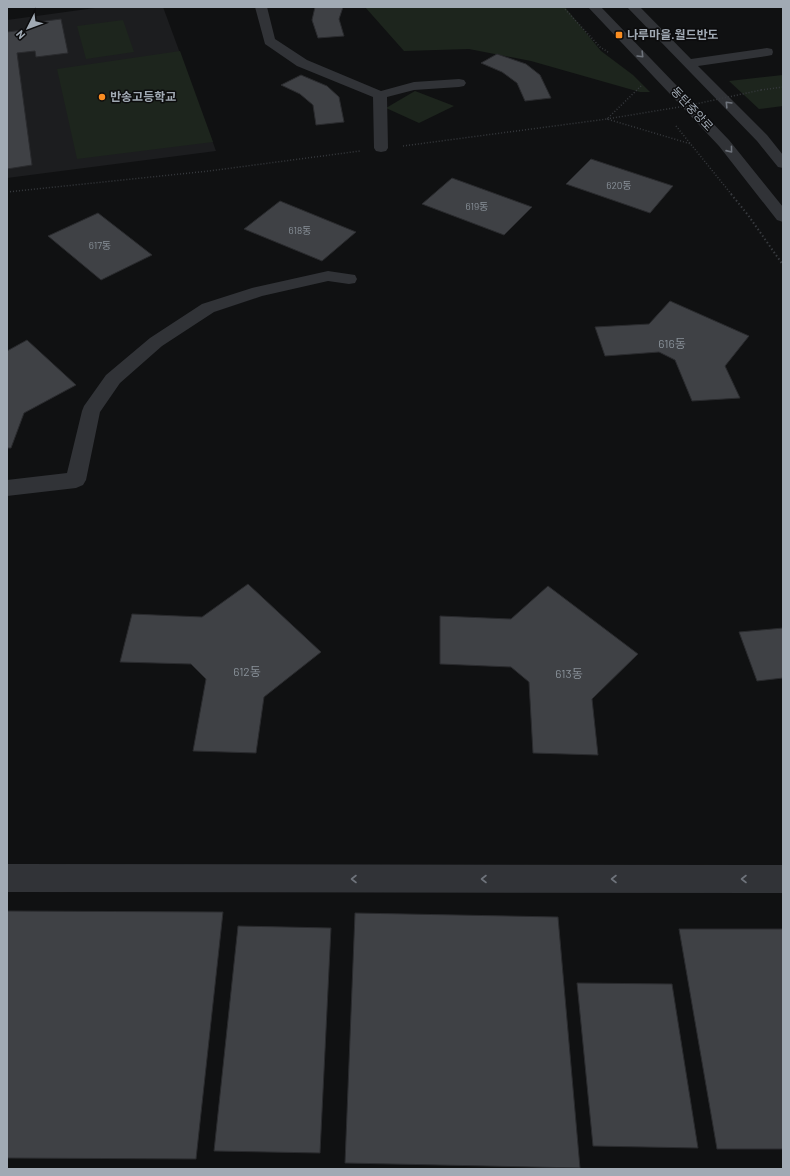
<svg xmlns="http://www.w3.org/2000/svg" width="790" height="1176" font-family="Barlow,'Noto Sans KR',sans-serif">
	<rect width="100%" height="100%" fill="#101112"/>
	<path fill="#1c1d1f" d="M102,7h61l53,144 -209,27v-158z"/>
	<g fill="#1d251d">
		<path d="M365,7h200l36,44 32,24 17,17h-10l-109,-31 -62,-12 -65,2z"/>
		<path d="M123,20l11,32 -48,7 -9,-33z"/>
		<path d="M180,51l33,91 -136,17 -20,-90z"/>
		<path d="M783,75v31l-24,3 -30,-28z"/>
		<path d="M415,91l39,15 -35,17 -33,-15z"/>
	</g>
	<g fill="#3f4145" stroke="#2a2b2e">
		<path d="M315,7h28l-4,12 5,17 -26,2 -6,-18z"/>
		<path d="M61,19l7,34 -32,4 -1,-6 -18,2 15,112 -25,4v-137l24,-3 -1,-6z"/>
		<path d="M497,54l29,10 14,11 11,23 -26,3 -8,-18 -15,-11 -21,-9z"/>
		<path d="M301,75l26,11 12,11 5,25 -28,3 -3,-20 -13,-11 -19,-9z"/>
		<path d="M591,159l82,27 -23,27 -84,-29z"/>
		<path d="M452,178l80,29 -28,28 -82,-31z"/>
		<path d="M280,201l76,31 -34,29 -78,-32z"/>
		<path d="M98,213l54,42 -51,25 -53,-44z"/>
		<path d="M670,301l79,35 -24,30 15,32 -48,3 -17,-41 -16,-8 -54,4 -10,-29 54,-3z"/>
		<path d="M27,340l49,45 -52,28 -13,35h-4v-97z"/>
		<path d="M248,584l73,68 -57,45 -8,56 -63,-2 13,-72 -15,-15 -71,-2 12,-48 70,3z"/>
		<path d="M548,586l90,68 -46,45 6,56 -65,-2 -4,-71 -18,-15 -71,-3v-48l71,3z"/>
		<path d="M783,628v50l-26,3 -18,-49z"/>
		<path d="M7,911l216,1 -27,247 -189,-1z"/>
		<path d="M355,913l203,4 22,251 -235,-5z"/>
		<path d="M238,926l93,2 -11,225 -106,-2z"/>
		<path d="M679,929h104v220h-66z"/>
		<path d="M577,983l95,1 26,164 -105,-2z"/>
	</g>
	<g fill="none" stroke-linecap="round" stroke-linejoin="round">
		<g stroke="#373a3e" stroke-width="1.5" stroke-dasharray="1 2" stroke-linecap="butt">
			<path d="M563,7l37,40 8,5"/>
			<path d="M761,90l22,-3"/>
			<path d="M608,118l33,-32"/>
			<path d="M676,126l56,69"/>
			<path d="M403,146l204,-27 84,25"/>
			<path d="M7,192l202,-21 151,-20"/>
		</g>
		<path stroke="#373a3e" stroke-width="2" stroke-dasharray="1.5 2.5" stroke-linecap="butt" d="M731,194l17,21 35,50"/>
		<g fill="#313337" fill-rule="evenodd">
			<path d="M255,7h12l8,32 32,21 74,31 33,-9 45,-3 5,1 2,3 -2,3 -5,1 -45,3 -27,7 1,51 -2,3 -5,1 -5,-1 -2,-3 -1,-51 -76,-31 -32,-22z"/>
			<path d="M588,7h13l128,133 54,67v15l-6,-2 -58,-74z"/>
			<path d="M627,7h13l51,52 76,-11 5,1 1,3 -1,3 -5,1 -69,10 69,69 16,20v13l-5,-1 -21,-26z"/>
			<path d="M328,271l27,4 2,4 -2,4 -6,1 -21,-3 -66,15 -48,16 -52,34 -42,37 -20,29 -14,68 -3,5 -7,3 -69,8v-16l60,-7 15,-62 2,-5 22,-31 44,-37 52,-34 50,-16z"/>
			<path d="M7,864l776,1v28l-776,-1z"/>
		</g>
		<path stroke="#373a3e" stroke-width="1.5" stroke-dasharray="1 2" stroke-linecap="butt" d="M607,119l84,-14 70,-15"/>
	</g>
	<defs><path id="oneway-chevron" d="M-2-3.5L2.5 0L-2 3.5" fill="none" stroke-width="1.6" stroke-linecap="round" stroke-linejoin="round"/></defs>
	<g stroke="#6f747c">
		<use href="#oneway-chevron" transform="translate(641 55) rotate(46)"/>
		<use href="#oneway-chevron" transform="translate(728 104) rotate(-134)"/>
		<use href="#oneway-chevron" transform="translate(730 150) rotate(51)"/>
		<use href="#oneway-chevron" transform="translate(354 879) rotate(-180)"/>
		<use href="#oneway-chevron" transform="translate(484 879) rotate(-180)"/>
		<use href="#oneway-chevron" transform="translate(614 879) rotate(-180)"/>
		<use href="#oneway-chevron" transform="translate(744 879) rotate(-180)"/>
	</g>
	<g fill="#fa8d21" stroke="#0c0c0d" stroke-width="1.5">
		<rect x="615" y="31" width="8" height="8" rx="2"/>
		<circle cx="102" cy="97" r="4"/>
	</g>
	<g text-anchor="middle" stroke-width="3" stroke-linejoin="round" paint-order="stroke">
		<g font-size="10" fill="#889098">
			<text x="619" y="189">620동</text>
			<text x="477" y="210">619동</text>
			<text x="300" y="234">618동</text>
			<text x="100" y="249">617동</text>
		</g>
		<g font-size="12" font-weight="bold" fill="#a1aab4" stroke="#0c0c0d" text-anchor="start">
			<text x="627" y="39">나루마을.월드반도</text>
			<text x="110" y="101">반송고등학교</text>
		</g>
		<g font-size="12" fill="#a1aab4" stroke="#0c0c0d">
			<text transform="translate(692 109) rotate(47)" y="4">동탄중앙로</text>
		</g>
		<g font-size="12" fill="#889098">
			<text x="672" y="348">616동</text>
			<text x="247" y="676">612동</text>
			<text x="569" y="678">613동</text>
		</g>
	</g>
	<rect width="790" height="1176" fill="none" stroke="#a1aab4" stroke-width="16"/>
	<g transform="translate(28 28) rotate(228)" stroke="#0c0c0d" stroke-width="3" paint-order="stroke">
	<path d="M0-3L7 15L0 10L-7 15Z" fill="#a1aab4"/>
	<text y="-6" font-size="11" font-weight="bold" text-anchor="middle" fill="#a1aab4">N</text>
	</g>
</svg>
